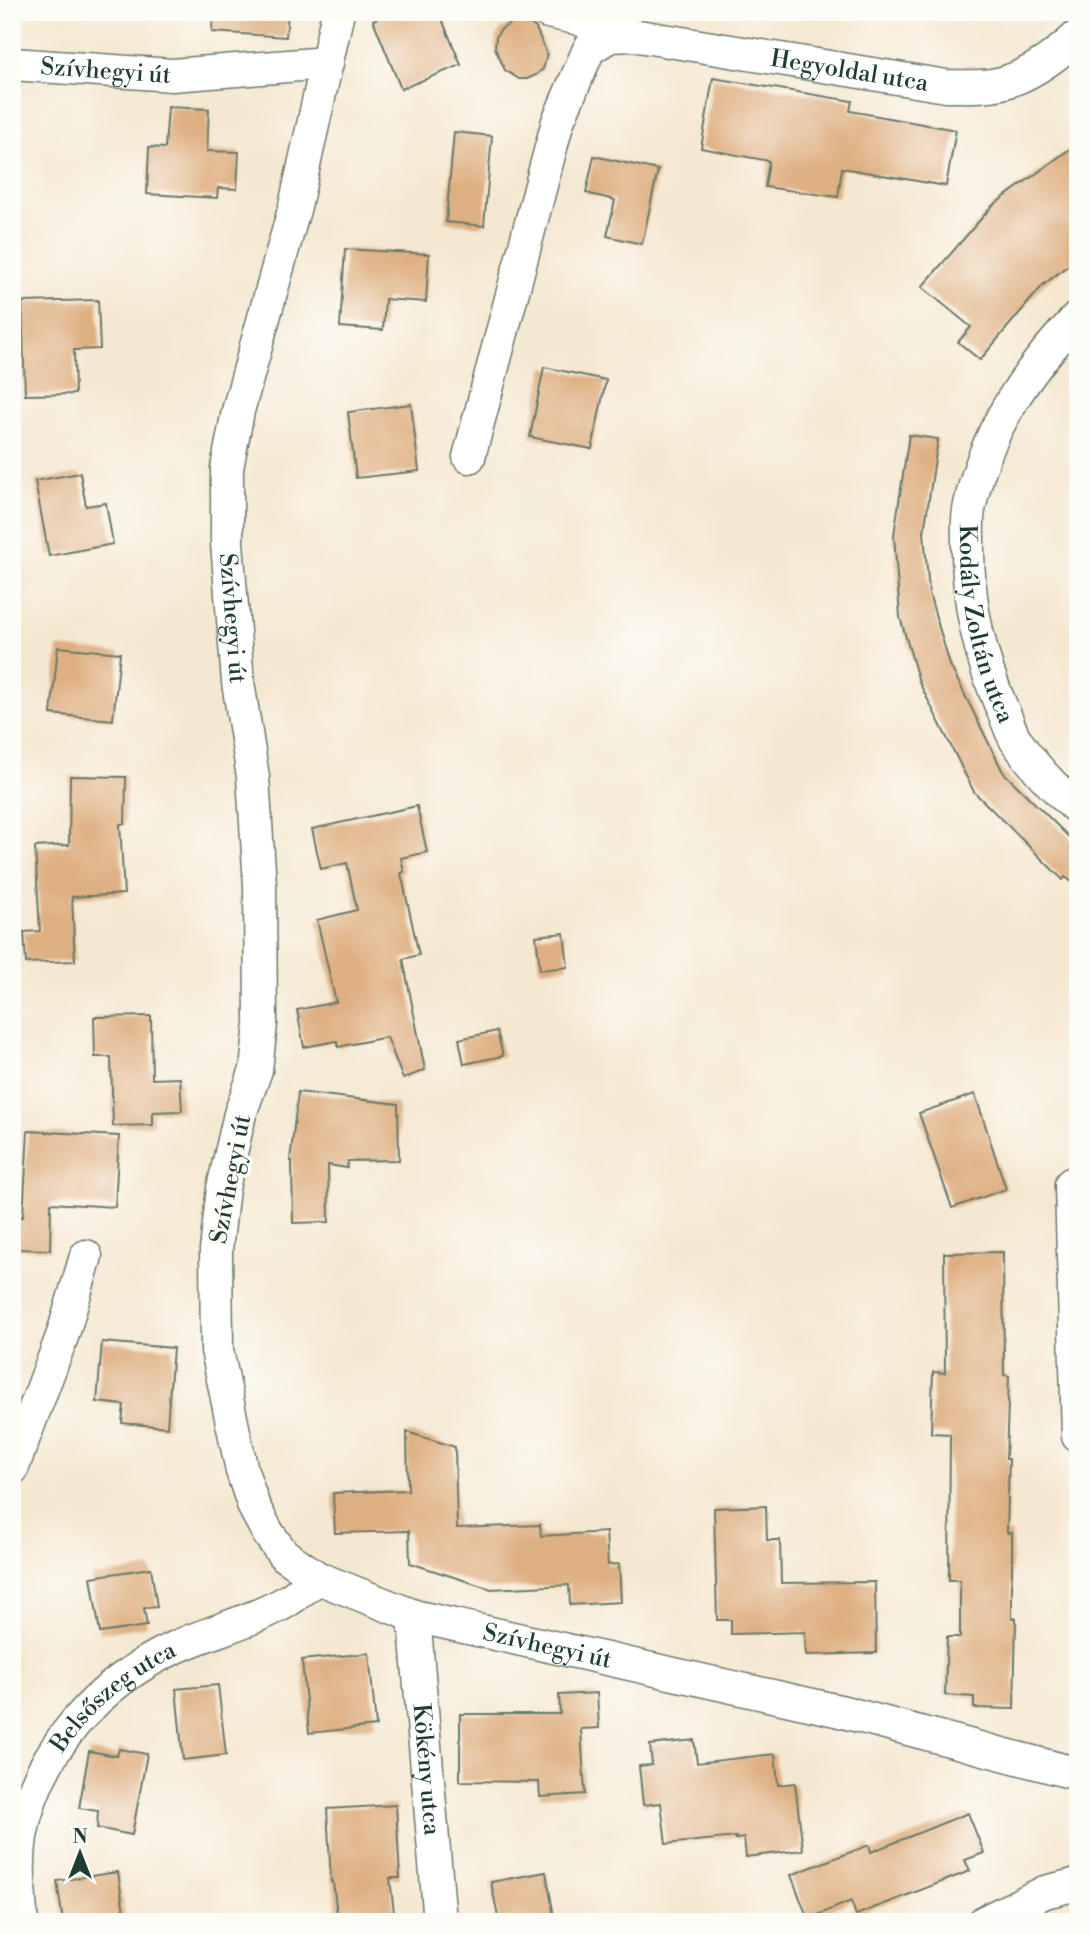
<svg xmlns="http://www.w3.org/2000/svg" width="1090" height="1934" font-family="'Libre Bodoni',serif">
	<rect width="100%" height="100%" fill="#fdfcf7"/>
	<filter id="ink" filterUnits="userSpaceOnUse"><feTurbulence type="fractalNoise" baseFrequency=".0143" numOctaves="2"/><feDisplacementMap in="SourceGraphic" scale="14" xChannelSelector="R" yChannelSelector="G"/><feConvolveMatrix kernelMatrix="1 2 1 2 8 2 1 2 1" color-interpolation-filters="sRGB"/></filter>
	<filter id="wash" filterUnits="userSpaceOnUse"><feTurbulence type="fractalNoise" baseFrequency=".00686" numOctaves="4" result="noise"/><feDisplacementMap in="SourceGraphic" scale="28" xChannelSelector="R" yChannelSelector="G"/><feGaussianBlur stdDeviation="1.57" result="paint"/><feColorMatrix in="noise" values="0 0 0 0 0 0 0 0 0 0 0 0 0 0 0 0 0 1.4 0 .05"/><feComposite in="paint" operator="in"/></filter>
	<g filter="url(#wash)">
		<rect width="100%" height="100%" fill="#f5e8d1"/>
		<g id="blocks">
			<g fill="#deaf80">
				<path d="M213,12h75l-2,25 -74,-5z"/>
				<path d="M391,12h48l22,53 -60,24 -28,-69z"/>
				<path d="M514,21l16,2 6,5 11,26 -4,15 -7,6 -9,4h-8l-14,-9 -10,-22 1,-11 4,-7z"/>
				<path d="M713,78l139,23 -2,10 106,19 -10,56 -104,-18 -4,29 -73,-10 4,-26 -68,-13z"/>
				<path d="M168,107l41,2 -2,42 32,1 -2,37 -19,-1 -1,10 -70,-4 2,-47 16,1z"/>
				<path d="M454,132l38,4 -8,90 -38,-4z"/>
				<path d="M1078,143v115l-35,27 -63,75 -22,-18 13,-15 -49,-40 70,-81z"/>
				<path d="M594,156l64,14 -16,74 -35,-8 8,-36 -29,-7z"/>
				<path d="M345,249l84,5 -3,48 -41,-3 -2,31 -43,-3z"/>
				<path d="M98,300l2,49 -26,1 1,44 -50,1 -3,-93z"/>
				<path d="M544,367l62,13 -14,69 -62,-12z"/>
				<path d="M411,404l8,67 -63,7 -8,-66z"/>
				<path d="M909,435l29,4 -14,93 5,61 21,72 53,107 75,74v40l-13,-9 -2,3 -89,-88 -55,-110 -19,-65 -6,-82z"/>
				<path d="M80,473l6,33 20,-3 7,41 -64,12 -14,-75z"/>
				<path d="M58,647l62,6 -7,67 -62,-6z"/>
				<path d="M70,776l56,1 -1,47h-5l4,70 -52,3 3,64 -49,2 -2,-31 16,-1 -5,-84 34,-2z"/>
				<path d="M417,806l10,46 -26,6 3,14 -3,1 18,82 -16,4 22,111 -22,9 -16,-42 -49,10 -1,-6 -33,6 -7,-37 39,-8 -19,-82 40,-10 -10,-47 -26,6 -9,-40z"/>
				<path d="M564,933l4,34 -28,3 -4,-34z"/>
				<path d="M151,1016l1,63 28,-1 2,33 -29,1v13l-40,1 -2,-69h-16l-1,-40z"/>
				<path d="M497,1031l6,25 -39,8 -5,-25z"/>
				<path d="M298,1092l100,12 1,56 -51,1 -1,7 -19,-3 1,57 -36,1 -1,-62h-2z"/>
				<path d="M975,1094l31,95 -54,19 -33,-95z"/>
				<path d="M28,1131l91,5 -4,71 -64,-4 -1,47 -34,-1v-32h7z"/>
				<path d="M1003,1252l1,123 5,1 -3,83h3l-2,74h5v85h4l-2,91 -40,-1v-11l-29,-2 2,-58h13v-57h-11l1,-146 -19,-1 2,-61 12,1 -1,-120z"/>
				<path d="M102,1342l71,6 -6,79 -45,-4 2,-18 -27,-3z"/>
				<path d="M407,1432l48,15 2,81 83,-3 1,11 65,-4 2,33 11,-1 2,38 -51,3 -1,-20 -78,4 -81,-26 -1,-32 -74,2 -2,-40 75,-3z"/>
				<path d="M766,1506l1,34h13l1,43 94,-1 1,71 -70,2 -1,-23 -74,2v-14h-14l-3,-112z"/>
				<path d="M151,1568l6,39 -13,1 3,18 -47,7 -9,-56z"/>
				<path d="M369,1653l7,73 -67,7 -7,-73z"/>
				<path d="M218,1685l8,70 -43,5 -7,-71z"/>
				<path d="M597,1693l2,35 -18,1 4,65 -45,3 -1,-15 -79,-1v-67h100l-1,-19z"/>
				<path d="M694,1740l3,23 78,-9 3,31 17,-2 8,67 -57,7 -2,-19 -8,1v-2l-70,7 -5,-41 -18,2 -4,-39 13,-1 -2,-20z"/>
				<path d="M119,1749l28,5 -15,81 -35,-7 1,-17 -19,-3 10,-57 28,5z"/>
				<path d="M396,1805l4,73h-10l5,44h-57l-5,-40h-2l-4,-73z"/>
				<path d="M968,1813l16,40 -19,7 5,11 -114,44 -5,-14 -43,18 -17,-44 78,-30 2,7z"/>
				<path d="M118,1872l7,47 -18,3h-44l-6,-41z"/>
				<path d="M546,1872l9,50h-56l-8,-40z"/>
			</g>
		</g>
	</g>
	<g filter="url(#ink)">
		<use href="#blocks" fill-opacity="0" stroke="#6a796b" stroke-width="2"/>
		<g fill="none" stroke-linecap="round" stroke-linejoin="round">
			<g stroke="#6a796b" stroke-width="35">
				<g id="minor">
					<path id="s1" d="M338,12l-43,194 -57,205 -11,57v75l11,139 15,95 7,108 1,139 -5,46 -16,44 -17,74 -7,62 1,100 25,121 12,36 14,26 15,21 35,24 96,38 426,95 238,63"/>
					<path d="M548,12l32,7 30,17"/>
					<path id="s2" d="M12,64l160,11 155,-12"/>
					<path id="s3" d="M1078,317c-53,55 -94,116 -109,193 -2,10 -1,21 -1,32 -1,58 12,117 36,171 4,9 7,20 13,29 17,25 38,47 61,67"/>
					<path id="s4" d="M469,457l89,-336 31,-72 21,-13 22,-1 314,51c15,0 30,1 45,-1 33,-4 64,-28 87,-49"/>
					<path d="M1071,1184l7,252"/>
					<path d="M12,1469l51,-135 23,-78"/>
					<path id="s5" d="M414,1616l26,306"/>
					<path id="s6" d="M22,1922c-3,-27 -5,-58 -1,-85 14,-85 78,-155 155,-190 35,-16 74,-25 108,-44 12,-7 23,-17 34,-25"/>
					<path d="M984,1922l61,-30 33,-8"/>
				</g>
			</g>
			<use href="#minor" stroke="#fff" stroke-width="32"/>
		</g>
	</g>
	<g text-anchor="middle" stroke-width="7" stroke-linejoin="round" paint-order="stroke">
		<g font-size="24" fill="#1f3d34" stroke="#fdfcf7">
			<text dy="8" stroke="none"><textPath href="#s2" startOffset="94">Szívhegyi út</textPath></text>
			<text dy="8" stroke="none"><textPath href="#s4" startOffset="693">Hegyoldal utca</textPath></text>
			<text dy="8" stroke="none"><textPath href="#s1" startOffset="620">Szívhegyi út</textPath></text>
			<text dy="8" stroke="none"><textPath href="#s3" startOffset="341">Kodály Zoltán utca</textPath></text>
			<text transform="translate(230 1179) rotate(-79)" y="8">Szívhegyi út</text>
			<text dy="8" stroke="none"><textPath href="#s1" startOffset="1858">Szívhegyi út</textPath></text>
			<text dy="8" stroke="none"><textPath href="#s6" startOffset="259">Belsőszeg utca</textPath></text>
			<text dy="8" stroke="none"><textPath href="#s5" startOffset="154">Kökény utca</textPath></text>
		</g>
	</g>
	<rect width="1090" height="1934" fill="none" stroke="#fdfcf7" stroke-width="42"/>
	<g transform="translate(80 1853)" stroke="#fdfcf7" stroke-width="5" paint-order="stroke">
	<path d="M0-5L12 26L0 18L-12 26Z" fill="#1f3d34"/>
	<text y="-10" font-size="19" font-weight="bold" text-anchor="middle" fill="#1f3d34">N</text>
	</g>
</svg>
